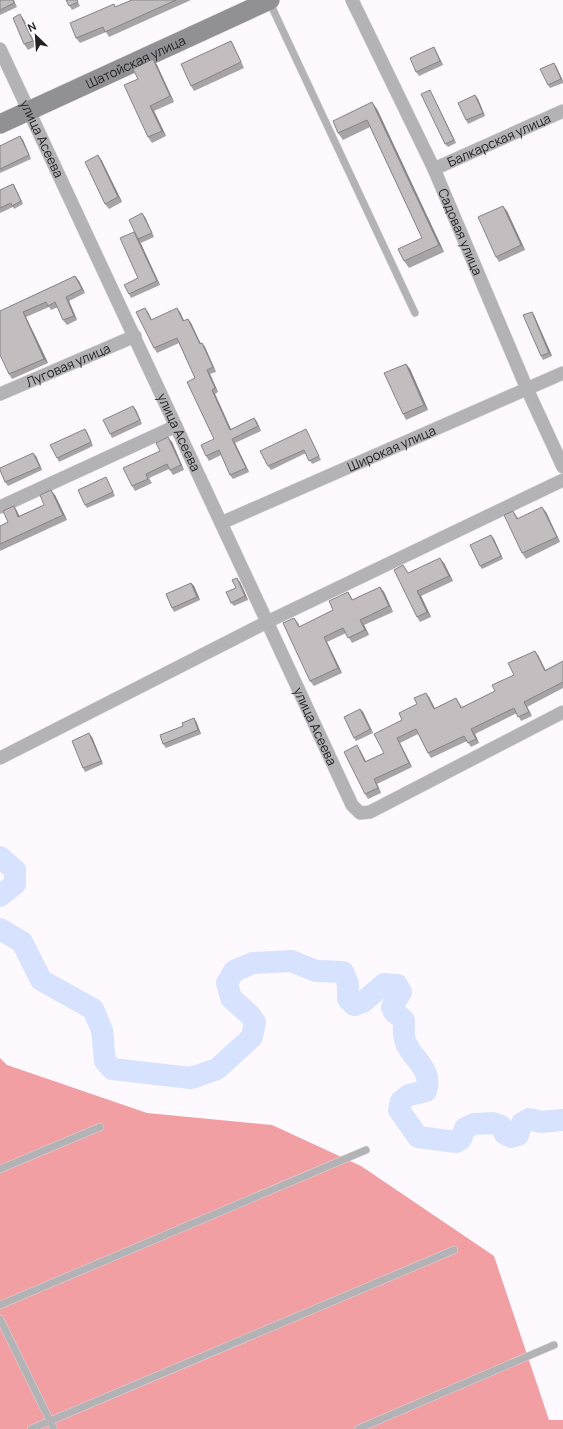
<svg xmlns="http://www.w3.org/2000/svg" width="563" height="1429" font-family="Manrope,sans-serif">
	<rect width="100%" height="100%" fill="#fdf9fe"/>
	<path fill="#f19fa2" d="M0,1058l7,7 140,48 125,12 89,41 133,90 55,164h14v9h-563z"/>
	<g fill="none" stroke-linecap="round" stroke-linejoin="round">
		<g stroke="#d7e3fe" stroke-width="22">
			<path d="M0,857l15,13v14l-15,12"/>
			<path d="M0,929l22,13 19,38 52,29 9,21 3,31 7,8 79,9 26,-9 35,-32 3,-15 -6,-8 -18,-16 -4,-15 7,-12 19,-8 38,-2 25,10 27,1 5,12v15l6,6 9,-3 21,-18 13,1 4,7 -9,15 2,5 10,8c0,7 -1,17 2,23 7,17 27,26 20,48l-17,4 -8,6 -2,9 19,27 38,5 5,-3 4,-11 9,-4 19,-1 8,3 4,8 6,3 7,-2 4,-12 7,-4 12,3 22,-2"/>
		</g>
		<g stroke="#dad6db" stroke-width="8">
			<g id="lane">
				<path d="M269,1l146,312"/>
				<path d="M0,1169l100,-42"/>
				<path d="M0,1305l366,-155"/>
				<path d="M0,1319l54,110"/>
				<path d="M31,1429l423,-179"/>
				<path d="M358,1429l196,-84"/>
			</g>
		</g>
		<g stroke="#dad6db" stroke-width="14">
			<g id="street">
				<path id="s1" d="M352,0l82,169 93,220 36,78"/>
				<path id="s2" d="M0,49c119,252 235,504 352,756l8,8 10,-1 193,-100"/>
				<path id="s3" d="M434,169l129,-58"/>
				<path id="s4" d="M0,394l135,-58"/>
				<path d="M0,507l176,-81"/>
				<path id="s5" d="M221,523l342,-150"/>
				<path d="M0,758l267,-136 296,-142"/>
			</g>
		</g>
		<g stroke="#dad6db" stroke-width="20">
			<g id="secondary">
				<path id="s6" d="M0,124l270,-124"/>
			</g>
		</g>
		<use href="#lane" stroke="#b3b3b6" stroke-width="7"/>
		<use href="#street" stroke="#b3b3b6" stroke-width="13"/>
		<use href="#secondary" stroke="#919094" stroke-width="19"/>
	</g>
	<g fill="#a8a3a4">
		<path d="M0,0h14l3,7 -17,8z"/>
		<path d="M66,0h11l3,6 -8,4z"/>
		<path d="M132,0h59l-82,37 -3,-5 -26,11 -4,-5 40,-31z"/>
		<path d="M20,14l4,6 12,26 -8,4 -4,-6z"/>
		<path d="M231,41l3,5 10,22 -50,23 -3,-5z"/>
		<path d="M434,47l9,18 -24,11 -3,-4z"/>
		<path d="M153,59l4,6 17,37 -20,9 12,25 -14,7 -4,-6 -10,-58z"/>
		<path d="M556,66l7,15v2l-13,5 -2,-3z"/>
		<path d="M432,94l24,49 -8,4 -3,-3z"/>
		<path d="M475,95l3,4 7,17 -17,8 -2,-4z"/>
		<path d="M377,109l67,143 -35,16 -5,-7 18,-23 -52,-111 -27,13 -5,-7z"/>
		<path d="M20,136l3,4 8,19 -31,14v-27z"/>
		<path d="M98,155l4,6 20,41 -13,7 -4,-5z"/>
		<path d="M13,184l2,3 8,17 -9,5 -1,-2 -13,6v-23z"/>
		<path d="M507,211l18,39 -26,12 -3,-5z"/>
		<path d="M145,217l9,20 -13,6 -2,-3 21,45 -29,13 -2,-4 9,-16 -2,-43z"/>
		<path d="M75,276l4,5 6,12 -16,8 8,19 -10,5 -4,-5 -5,-13 -7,3 -2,-3 -23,10 22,46 -36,16 -3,-5 -9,-63z"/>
		<path d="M148,312l3,8 29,-8 4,9 4,-2 3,4 9,20h2l3,4 11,25 -6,2 8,18 -3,2 16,35 23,-11 3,4 4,9 -26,12 14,29 -16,7 -3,-4 -9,-20 -12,6 -3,-5 8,-17 -19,-61 -16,-35 -22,10 -3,-5z"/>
		<path d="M532,312l2,3 18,41 -9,4 -2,-4z"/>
		<path d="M406,364l4,5 18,41 -22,10 -3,-6z"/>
		<path d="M133,406l3,4 6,14 -30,14 -2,-4z"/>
		<path d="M87,432l6,14 -34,16 -2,-4z"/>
		<path d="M308,433l13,27 -9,4 -6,-11 -35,17 -3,-4z"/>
		<path d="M172,442l12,28 -11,5 -4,-6 -20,9 3,5 -17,8 -3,-5 28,-35z"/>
		<path d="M36,456l6,14 -34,16 -3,-4z"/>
		<path d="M106,477l2,4 7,15 -28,12 -2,-3z"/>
		<path d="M55,495l12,25 -67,31v-25l8,-4 6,-16 3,5 2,5 25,-11z"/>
		<path d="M513,511l5,7 28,-6 14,30 -34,17 -4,-6z"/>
		<path d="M491,535l3,4 9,20 -21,10 -2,-3z"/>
		<path d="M444,563l9,18 -32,15 10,21 -11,5 -3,-5 -14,-52 5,8z"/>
		<path d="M240,582l8,18 -14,6 -3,-3 5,-15z"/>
		<path d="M191,583l3,3 6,14 -26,12 -2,-4z"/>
		<path d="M380,587l4,5 9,20 -29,13 5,10 -17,8 -6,-10 -19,9 15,31 -28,13 -4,-5 -12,-58 2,4 33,-17 15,-18 5,8z"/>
		<path d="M538,655l7,15 18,-9v27l-36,19 5,9 -11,5 -4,-8 -42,21 4,9 -8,4 -4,-6 -36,17 -3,-5 -10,-19 -18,9 12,24 -35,17 4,9 -13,6 -3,-5 -5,-44 6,11 18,-8 18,-33 15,-16 9,-11 3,4 6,11 21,-10 6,9 33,-16z"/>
		<path d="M360,709l3,3 10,21 -17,8 -2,-3z"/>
		<path d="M196,721l5,13 -35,14 -3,-4 20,-18z"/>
		<path d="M92,737l11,27 -18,8 -2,-4z"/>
	</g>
	<g fill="#888486">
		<path d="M20,14l4,6 12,26 -3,-5z"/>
		<path d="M434,47l9,18 -3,-4z"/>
		<path d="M153,59l4,6 17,37 -4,-6z"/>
		<path d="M554,63l2,3 7,15 -2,-2z"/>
		<path d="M430,90l2,4 24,49 -2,-3z"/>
		<path d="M475,95l3,4 7,17 -2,-3z"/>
		<path d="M372,102l5,7 67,143 -5,-7z"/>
		<path d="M150,106l4,5 12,25 -4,-5z"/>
		<path d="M20,136l3,4 8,19 -2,-4z"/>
		<path d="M98,155l4,6 20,41 -4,-5z"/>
		<path d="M13,184l2,3 8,17 -2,-3z"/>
		<path d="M503,206l4,5 18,39 -4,-5z"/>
		<path d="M142,213l3,4 9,20z"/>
		<path d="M134,232l3,3 23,50 -3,-4z"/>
		<path d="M75,276l4,5 6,12 -3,-4z"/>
		<path d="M66,297l3,4 8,19 -3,-4z"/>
		<path d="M145,308l3,4 6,12 -3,-4z"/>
		<path d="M177,308l3,4 6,13 -3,-4z"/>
		<path d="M23,312l3,5 22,46 -4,-4z"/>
		<path d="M532,312l2,3 18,41 -3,-3z"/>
		<path d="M188,319l3,4 12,25 -3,-4z"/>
		<path d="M202,343l3,4 11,25 -3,-5z"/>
		<path d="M406,364l4,5 18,41 -4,-5z"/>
		<path d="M207,370l3,4 8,18 -3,-4z"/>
		<path d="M212,390l3,4 18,40 -3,-4z"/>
		<path d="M133,406l3,4 6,14z"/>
		<path d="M254,418l3,4 4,9 -3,-5z"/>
		<path d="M85,429l2,3 6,14 -2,-4z"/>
		<path d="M168,437l4,5 12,28 -3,-5z"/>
		<path d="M232,439l3,4 14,29 -3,-4z"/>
		<path d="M33,453l3,3 6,14 -2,-3z"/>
		<path d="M51,490l4,5 12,25 -4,-5z"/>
		<path d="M14,506l3,5 5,11 -4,-5z"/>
		<path d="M542,507l4,5 14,30 -3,-5z"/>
		<path d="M491,535l3,4 9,20 -2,-3z"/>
		<path d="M440,558l4,5 9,18 -4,-5z"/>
		<path d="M237,578l3,4 8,18 -3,-4z"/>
		<path d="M191,583l3,3 6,14 -3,-3z"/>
		<path d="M380,587l4,5 9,20 -4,-6z"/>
		<path d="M417,591l4,5 10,21 -4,-5z"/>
		<path d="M294,618l4,5 4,9 -3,-5z"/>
		<path d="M360,620l4,5 5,10 -4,-5z"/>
		<path d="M324,637l3,5 15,31 -4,-5z"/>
		<path d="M535,651l3,4 10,20 -3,-4z"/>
		<path d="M426,693l3,4 8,16 -3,-4z"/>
		<path d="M524,702l3,5 5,9 -3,-4z"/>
		<path d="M360,709l3,3 10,21 -3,-4z"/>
		<path d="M194,718l2,3 5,13 -3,-4z"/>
		<path d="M471,729l4,5 4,9 -3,-4z"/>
		<path d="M89,733l3,4 11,27 -2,-3z"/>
		<path d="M397,738l3,5 12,24 -3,-4z"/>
		<path d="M357,745l3,5 8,16 -3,-4z"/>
		<path d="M374,779l3,5 4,9 -3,-5z"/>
	</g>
	<g fill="#c3bdbf" stroke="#888486">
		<path d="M0,0h13l1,3 -14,7z"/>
		<path d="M66,0h11l1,2 -9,4z"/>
		<path d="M132,0h44l-71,32 -2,-5 -27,11 -6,-15 44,-19 1,3z"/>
		<path d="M20,14l13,27 -9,3 -11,-26z"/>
		<path d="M231,41l10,21 -50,24 -10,-22z"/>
		<path d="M434,47l6,14 -24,11 -6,-14z"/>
		<path d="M153,59l17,37 -20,10 12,25 -14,6 -24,-52 14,-6 -5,-10z"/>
		<path d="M554,63l7,16 -13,6 -8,-16z"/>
		<path d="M430,90l24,50 -9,4 -24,-50z"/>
		<path d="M475,95l8,18 -17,7 -8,-17z"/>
		<path d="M372,102l67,143 -35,16 -6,-12 24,-11 -55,-118 -29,13 -5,-12z"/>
		<path d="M20,136l9,19 -29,14v-23z"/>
		<path d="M98,155l20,42 -13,7 -20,-42z"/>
		<path d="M13,184l8,17 -9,5 -1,-3 -11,5v-18z"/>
		<path d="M503,206l18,39 -25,12 -18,-40z"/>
		<path d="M142,213l10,20 -14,6 -9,-19z"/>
		<path d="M134,232l23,49 -28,13 -5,-9 14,-7 -18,-40z"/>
		<path d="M75,276l7,13 -16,8 8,19 -11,4 -8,-18 -7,4 -2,-4 -23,10 21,47 -35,15 -9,-19v-44z"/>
		<path d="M145,308l6,12 26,-12 6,13 5,-2 12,25 2,-1 11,24 -6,3 8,18 -3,2 18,40 24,-12 4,8 -26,13 14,29 -16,7 -11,-25 -13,6 -5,-11 13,-6 -27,-57 8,-4 -18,-40 -23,10 -18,-36z"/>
		<path d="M532,312l17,41 -8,3 -18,-41z"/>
		<path d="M406,364l18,41 -21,9 -19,-41z"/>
		<path d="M133,406l7,14 -30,14 -7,-14z"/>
		<path d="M85,429l6,13 -34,16 -7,-13z"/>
		<path d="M306,429l13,27 -10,5 -5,-11 -36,16 -8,-15z"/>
		<path d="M168,437l13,28 -11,5 -3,-6 -21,10 2,5 -16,7 -9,-18 37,-17 -4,-8z"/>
		<path d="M33,453l7,14 -35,15 -5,-12v-2z"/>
		<path d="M106,477l7,15 -28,13 -7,-15z"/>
		<path d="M51,490l12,25 -63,29v-18l8,-4 -5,-11 11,-5 4,11 26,-12 -4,-10z"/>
		<path d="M542,507l15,30 -35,16 -18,-38 9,-4 4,8z"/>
		<path d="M491,535l10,21 -21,10 -10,-21z"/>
		<path d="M440,558l9,18 -32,15 10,21 -10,5 -23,-47 9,-5 5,8z"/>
		<path d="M237,578l8,18 -14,7 -5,-11 10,-4 -4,-8z"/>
		<path d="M191,583l6,14 -25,11 -6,-14z"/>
		<path d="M380,587l9,19 -29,14 5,10 -17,8 -5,-10 -19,9 14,31 -28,13 -27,-58 11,-5 5,9 34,-17 -4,-9 19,-9 4,8z"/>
		<path d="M535,651l10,20 18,-10v21l-39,20 5,10 -11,5 -4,-9 -43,21 5,10 -8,4 -4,-7 -36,17 -12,-24 -19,9 12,25 -35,16 4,9 -13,6 -21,-42 13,-7 8,17 19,-9 -10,-19 28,-14 -3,-7 18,-9 -3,-6 12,-5 8,16 22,-11 5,10 34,-17 -3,-6 22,-10 -6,-12z"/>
		<path d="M360,709l10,20 -16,9 -10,-21z"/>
		<path d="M194,718l4,12 -35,14 -3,-9 23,-9 -1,-3z"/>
		<path d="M89,733l12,28 -18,7 -11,-27z"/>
	</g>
	<g text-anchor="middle" stroke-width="3.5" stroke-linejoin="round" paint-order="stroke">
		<g font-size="13" fill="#232123" stroke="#fff">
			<text dy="5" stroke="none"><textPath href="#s6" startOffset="149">Шатойская улица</textPath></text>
			<text dy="5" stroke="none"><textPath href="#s2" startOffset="99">улица Асеева</textPath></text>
			<text dy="5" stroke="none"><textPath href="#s3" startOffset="71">Балкарская улица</textPath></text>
			<text dy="5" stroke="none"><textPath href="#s1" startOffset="256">Садовая улица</textPath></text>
			<text dy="5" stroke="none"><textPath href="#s4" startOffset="74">Луговая улица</textPath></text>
			<text dy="5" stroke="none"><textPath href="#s2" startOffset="423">улица Асеева</textPath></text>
			<text dy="5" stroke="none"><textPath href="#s5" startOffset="186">Широкая улица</textPath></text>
			<text dy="5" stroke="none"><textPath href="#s2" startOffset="747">улица Асеева</textPath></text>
		</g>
	</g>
	<g transform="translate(36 36) rotate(335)" stroke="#ffffff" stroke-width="3" paint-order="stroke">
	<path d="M0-3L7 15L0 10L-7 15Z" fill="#232123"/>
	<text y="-6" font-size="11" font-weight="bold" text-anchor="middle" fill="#232123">N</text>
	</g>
</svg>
